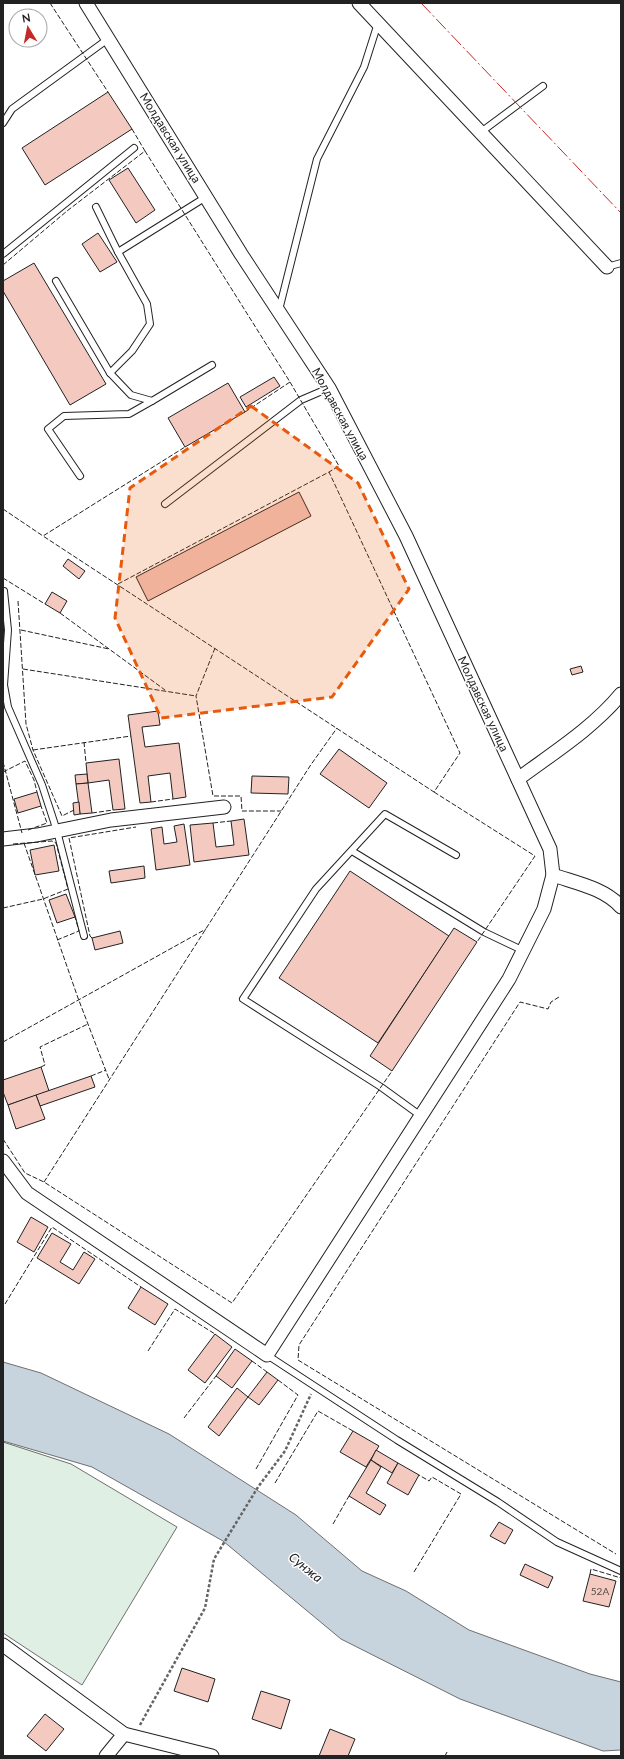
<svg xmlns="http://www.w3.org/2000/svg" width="624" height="1759" font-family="Lato,sans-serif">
	<rect width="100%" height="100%" fill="#fff"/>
	<path fill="#e0efe3" stroke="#6f6f6f" d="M3,1442l68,22 106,63 -95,158 -79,-52z"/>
	<path fill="#c7d3dd" stroke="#6f6f6f" d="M3,1362l38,11 128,61 127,81 66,56 44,20 63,39 121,44 31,8v68l-18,1 -143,-52 -119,-60 -118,-98 -131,-74 -89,-26z"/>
	<g fill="#f3c9c0" stroke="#222">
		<path d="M108,92l24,37 -87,56 -23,-37z"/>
		<path d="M128,168l27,42 -19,13 -27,-43z"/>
		<path d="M98,233l19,29 -17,10 -18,-28z"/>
		<path d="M34,263l72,121 -36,21 -67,-114v-10z"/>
		<path d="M274,377l6,9 -34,21 -6,-10z"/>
		<path d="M228,383l17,29 -60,35 -17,-29z"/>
		<path d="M299,492l12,24 -163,85 -12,-24z"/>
		<path d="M68,559l17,12 -6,8 -16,-13z"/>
		<path d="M52,592l15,9 -7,12 -15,-9z"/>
		<path d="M581,666l2,6 -11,3 -2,-6z"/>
		<path d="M158,711l2,14 -18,2 3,20 34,-4 7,54 -13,2 -3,-26 -22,3 3,26 -11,1 -12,-88z"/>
		<path d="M339,749l48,34 -18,25 -49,-34z"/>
		<path d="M119,759l6,50 -12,1 -4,-30 -21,3 -2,-20z"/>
		<path d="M87,774l1,9 -12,1 -1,-9z"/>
		<path d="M252,776l37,1 -1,17 -37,-1z"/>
		<path d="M88,783l4,30 -12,1 -4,-30z"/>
		<path d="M37,792l4,14 -23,7 -4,-14z"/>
		<path d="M79,802l1,12 -6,1 -1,-12z"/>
		<path d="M244,819l5,36 -55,7 -4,-37 23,-2 3,24 18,-2 -3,-24z"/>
		<path d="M184,824l6,41 -34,5 -5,-41 11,-2 2,17 13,-2 -3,-16z"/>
		<path d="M54,845l5,26 -24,4 -5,-25z"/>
		<path d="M144,866l1,12 -34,5 -2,-12z"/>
		<path d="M350,871l99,65 -71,107 -99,-65z"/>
		<path d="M66,894l9,23 -18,6 -8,-23z"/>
		<path d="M454,928l23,14 -85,129 -22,-15z"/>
		<path d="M120,931l3,12 -28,7 -3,-12z"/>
		<path d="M41,1067l8,24 -41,14 -5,-13v-12z"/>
		<path d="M91,1076l4,11 -55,19 -4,-11z"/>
		<path d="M36,1095l9,24 -29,10 -8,-24z"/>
		<path d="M31,1217l17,10 -14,25 -17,-10z"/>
		<path d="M52,1233l19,11 -11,18 13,8 11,-18 11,7 -16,25 -42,-26z"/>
		<path d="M141,1287l27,17 -13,21 -27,-17z"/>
		<path d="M215,1334l17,13 -27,36 -17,-13z"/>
		<path d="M235,1349l17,12 -20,27 -16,-12z"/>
		<path d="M267,1372l11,8 -19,25 -11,-8z"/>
		<path d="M237,1388l11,9 -29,39 -11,-9z"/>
		<path d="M353,1431l26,15 -13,21 -26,-15z"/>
		<path d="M376,1450l22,13 -6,10 -21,-13z"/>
		<path d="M371,1460l10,7 -15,26 20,12 -6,10 -31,-19z"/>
		<path d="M398,1463l21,12 -11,20 -21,-12z"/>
		<path d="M499,1522l14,8 -8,14 -15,-8z"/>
		<path d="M525,1564l28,13 -5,11 -28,-13z"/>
		<path d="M590,1574l26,7 -7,26 -26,-6z"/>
		<path d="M182,1668l33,11 -7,23 -34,-11z"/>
		<path d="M261,1691l29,9 -9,29 -29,-10z"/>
		<path d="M45,1714l19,15 -18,22 -19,-15z"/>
		<path d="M330,1729l25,10 -7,17h-29z"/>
	</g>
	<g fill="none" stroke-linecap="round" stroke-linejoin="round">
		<g stroke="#222" stroke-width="8">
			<g id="lane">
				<path d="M3,123l9,-14 96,-70"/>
				<path d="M481,132l62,-46"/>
				<path d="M118,252l88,-55"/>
				<path d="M3,254l131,-106"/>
				<path d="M607,267l14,-4"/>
				<path d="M56,281l54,92 22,-22 18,-27 -3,-20 -29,-52 -22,-45"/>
				<path d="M279,310l38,-151 47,-92 14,-44"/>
				<path d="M110,373l21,22 21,6 60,-36"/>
				<path d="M80,476l-32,-47 16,-13 65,-2 23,-13"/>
				<path d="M165,504l136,-104 28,-12"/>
				<path d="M4,591l4,39 -4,55 4,22 34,78 15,46 27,105"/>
				<path d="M352,851l132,81 40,19"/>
				<path d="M421,1116l-40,-29 -138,-88 73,-110 69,-75 71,41"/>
				<path d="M267,1355l130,85 101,62 59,40 64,29"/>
			</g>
		</g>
		<g stroke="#222" stroke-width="15">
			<g id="street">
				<path d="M359,3l248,264"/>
				<path d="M518,779c35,-26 75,-51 103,-85"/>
				<path d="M3,839l34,-4 74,-15 113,-13"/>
				<path d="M553,875c23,8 51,13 68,32"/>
				<path d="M3,1161l24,32 240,162 242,-376 35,-70 9,-34 -3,-26 -144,-313 -77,-148 -88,-134 -155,-251"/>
				<path d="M3,1645l121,89 88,22"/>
				<path d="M106,1756l18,-22"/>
			</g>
		</g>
		<path stroke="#646464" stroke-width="2.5" stroke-dasharray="3 2" stroke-linecap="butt" d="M140,1725l65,-117 9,-49 44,-72 27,-36 26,-57"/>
		<use href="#lane" stroke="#fff" stroke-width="6"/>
		<use href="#street" stroke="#fff" stroke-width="13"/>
		<g stroke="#222" stroke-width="1" stroke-dasharray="5 2" stroke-linecap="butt">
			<path d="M50,3l58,89"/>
			<path d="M132,129l13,22"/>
			<path d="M3,265l64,-54 78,-60 145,231 -45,30"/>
			<path d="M290,382l49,84 -10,6"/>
			<path d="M3,509l40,27"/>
			<path d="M3,578l42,26"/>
			<path d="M118,584l211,-112 131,281 -26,39 -391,-256 142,-89"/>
			<path d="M18,601l8,123 7,26 29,66 12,-6"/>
			<path d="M60,613l105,77"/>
			<path d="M21,630l88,19"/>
			<path d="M215,648l-19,48 17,100h28l1,15h39"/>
			<path d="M23,669l173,27"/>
			<path d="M84,742l2,21"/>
			<path d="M33,750l98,-14"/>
			<path d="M3,762l19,71"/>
			<path d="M3,772l22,-11 9,19 3,12"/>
			<path d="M434,792l101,64 -58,86"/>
			<path d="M151,802l22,-3"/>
			<path d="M92,813l21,-3"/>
			<path d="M213,823l18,-2"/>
			<path d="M28,830l19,-7 -6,-17"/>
			<path d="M24,843l54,155 31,81"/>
			<path d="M3,908l40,-9 25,-10 -12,-46 -4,-2 -39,3"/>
			<path d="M92,938l-2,-2 -21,-98 67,-11"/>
			<path d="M57,940l22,-9 -4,-14"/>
			<path d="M559,997l-8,5 -3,7 -28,-7 -221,343 -1,15 318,194"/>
			<path d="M3,1042l203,-113"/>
			<path d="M41,1067l4,-2 -5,-18 48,-23"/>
			<path d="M91,1076l15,-6"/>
			<path d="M3,1139l22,34 19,9 188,121 160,-232"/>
			<path d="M44,1182l266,-416 27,-38"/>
			<path d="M5,1304l47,-77 89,60"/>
			<path d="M148,1351l27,-42 40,25"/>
			<path d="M252,1361l15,11"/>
			<path d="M184,1418l32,-42"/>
			<path d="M256,1469l42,-74 -20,-15"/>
			<path d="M275,1483l43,-72 35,20"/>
			<path d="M333,1524l16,-28"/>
			<path d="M414,1572l47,-78 -29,-17 -3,4 -10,-6"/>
			<path d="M590,1574l1,-5 30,9"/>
			<path d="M445,1756l2,-4"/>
		</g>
		<path stroke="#c62828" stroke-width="1" stroke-dasharray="14 3 2 3" stroke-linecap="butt" d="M421,3l200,210"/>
	</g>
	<path fill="#e8590c" fill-opacity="0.2" stroke="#e8590c" stroke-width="3" stroke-dasharray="8 5" stroke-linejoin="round" d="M251,406l107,77 51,106 -77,108 -171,21 -46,-100 15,-130z"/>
	<g text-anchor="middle" stroke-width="3" stroke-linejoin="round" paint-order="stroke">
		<g font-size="10" fill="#564c4a">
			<text x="600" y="1595">52А</text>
		</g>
		<g font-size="12" fill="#222" stroke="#fff">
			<text transform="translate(170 138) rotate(58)" y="4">Молдавская улица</text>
			<text transform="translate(340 414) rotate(61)" y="4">Молдавская улица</text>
			<text transform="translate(483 704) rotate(65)" y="4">Молдавская улица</text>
		</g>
		<g font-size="13" font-style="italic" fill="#222" stroke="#fff">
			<text transform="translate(306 1567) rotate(39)" y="5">Сунжа</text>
		</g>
	</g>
	<rect width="624" height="1759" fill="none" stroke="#222222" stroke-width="8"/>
	<g transform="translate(28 28) rotate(350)"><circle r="19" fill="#ffffff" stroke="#a7a7a7"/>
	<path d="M0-3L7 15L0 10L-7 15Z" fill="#c62828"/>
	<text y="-6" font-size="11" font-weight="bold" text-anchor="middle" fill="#222222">N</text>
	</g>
</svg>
